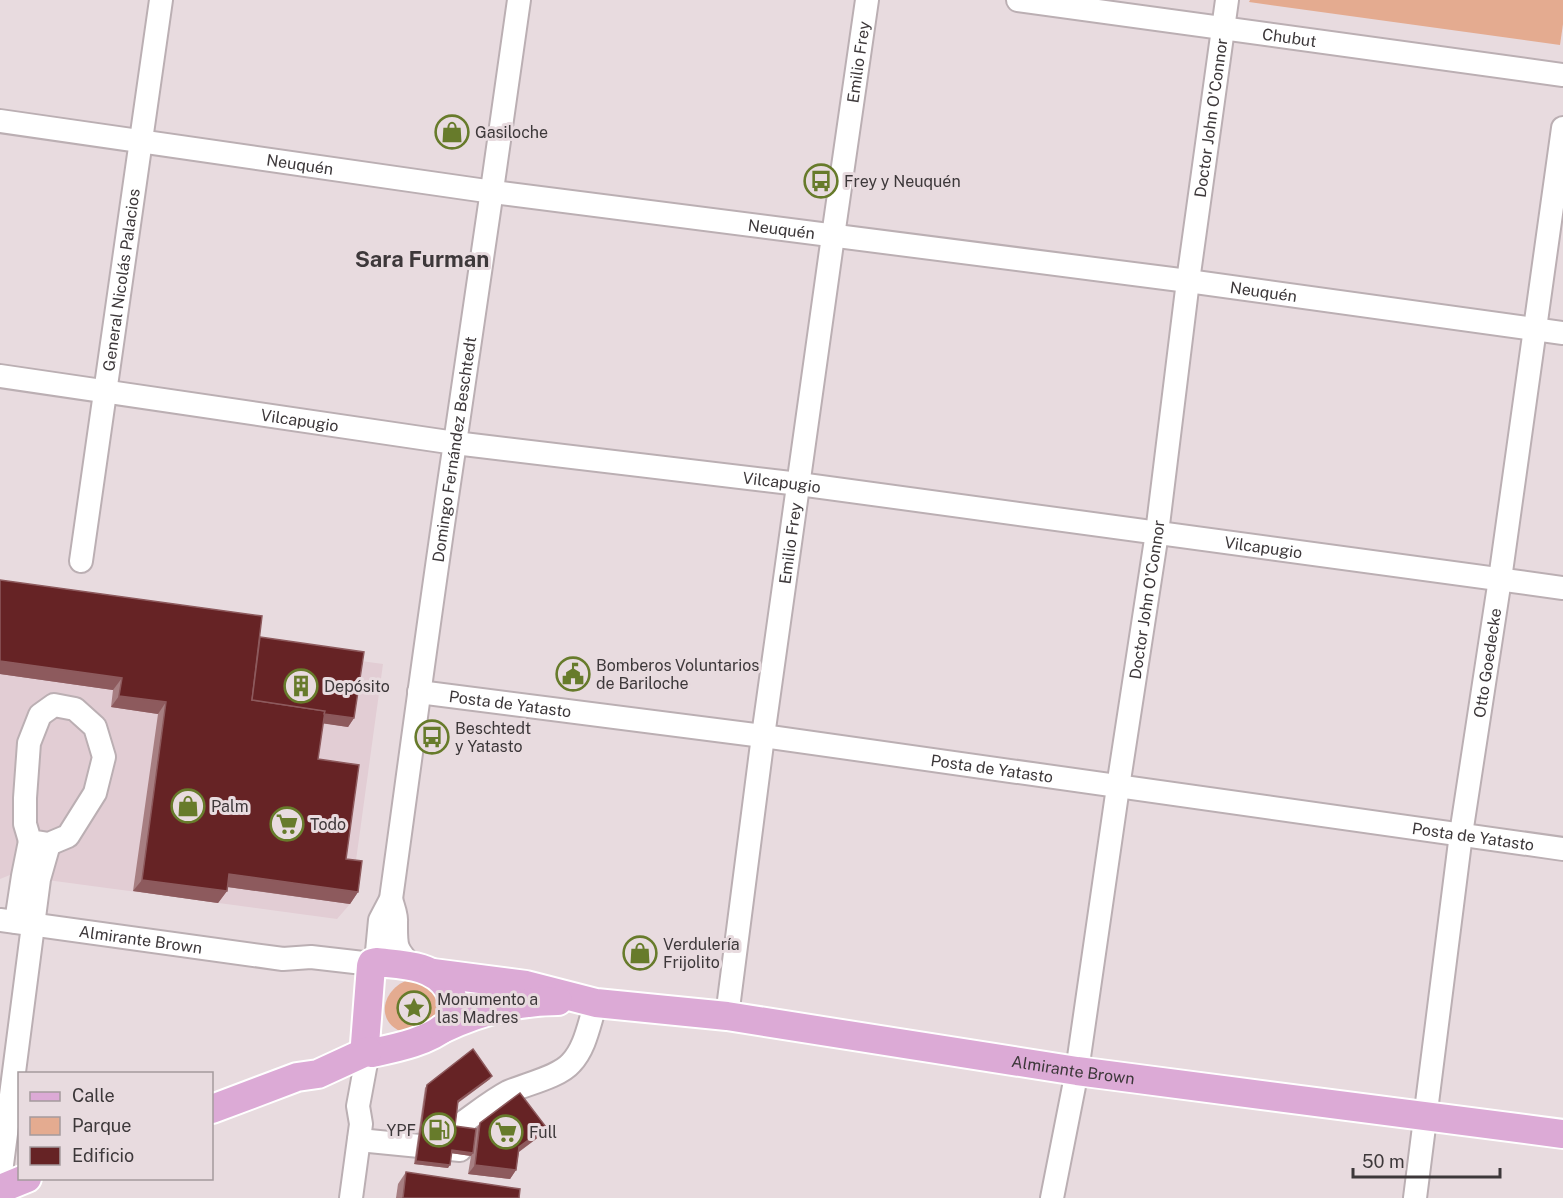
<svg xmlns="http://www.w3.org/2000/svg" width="1563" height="1198" font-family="'Public Sans',sans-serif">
	<rect width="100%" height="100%" fill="#e8dbdf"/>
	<path fill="#e2cdd4" d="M0,593l252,53 131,18 -33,240 -13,15 -327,-44 -10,4z"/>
	<g fill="#e4ab90">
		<path d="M1250,0h313v24l-3,21 -311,-43z"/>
		<path d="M411,979l13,2 17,19 -2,19 -34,14c-32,-10 -23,-46 6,-54z"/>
	</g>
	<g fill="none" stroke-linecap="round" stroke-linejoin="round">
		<g stroke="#bbafb3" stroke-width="26">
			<g id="minor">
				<path id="s1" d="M1018,0l545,75"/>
				<path id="s2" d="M0,121l493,71 695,89 375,52"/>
				<path id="s3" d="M0,376l455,67 344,41 764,104"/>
				<path id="s4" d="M81,561l80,-561"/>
				<path id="s5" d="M419,692l344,44 800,113"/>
				<path d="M54,705l21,4 20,18 9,30 -9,36 -27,43 -19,8 -19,-3 -5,-17v-26l4,-55 11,-28z"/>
				<path d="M391,899c2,8 6,16 5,24 0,23 -1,26 16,43"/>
				<path id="s6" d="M0,920l283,39 28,-2 61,7"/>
				<path d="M16,922l7,-46 7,-35"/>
				<path id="s7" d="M376,962l4,-42 11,-21c21,-152 41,-304 64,-456 21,-148 44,-295 64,-443"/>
				<path id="s8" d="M727,1016l36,-280 70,-500 34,-236"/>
				<path d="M359,1140l101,10 5,-29c14,-10 28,-21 43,-29 18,-8 51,-15 63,-29 15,-16 18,-40 25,-60"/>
				<path d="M0,1180l39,-301 10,-35"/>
				<path d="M351,1198l10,-74 -3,-18 10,-54"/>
				<path id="s9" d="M1052,1198l25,-127 41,-284 39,-254 31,-252 39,-281"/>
				<path id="s10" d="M1415,1198l46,-364 39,-255 63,-451"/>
			</g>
		</g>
		<g stroke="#fff" stroke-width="32">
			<g id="major">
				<path d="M376,962c26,3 56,2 72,26 3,5 5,11 5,17 0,8 -1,16 -7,21 -19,16 -51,22 -74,27 -5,-1 -6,-4 -7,-9l6,-78 1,-3z"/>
				<path id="s11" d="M433,973l93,12 70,18 131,13 350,55 486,63"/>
				<path d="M442,1029c36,-17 76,-28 116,-28"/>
				<path d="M212,1109l85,-32 21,-3 50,-23"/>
				<path d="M0,1189l27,-11"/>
			</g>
		</g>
		<use href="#minor" stroke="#fff" stroke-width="22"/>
		<use href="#major" stroke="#dcaad6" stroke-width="28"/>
	</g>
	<g fill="#a77f82">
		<path d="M260,637l94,81 -6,9 -25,-4 -5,36 28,100 12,33 -8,12 -123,-17v4l-9,12 -85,-12 25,-177 -47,-7 2,-17 -113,-16z"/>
		<path d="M490,1079l-32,24 -3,23 21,3 4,-6 66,4 -6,9 -21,16 -3,18 -6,9 -42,-5 3,-18 -20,-3 -3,15 -34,-4 11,-76 2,-3z"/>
		<path d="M406,1172l113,26h-123l2,-14z"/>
	</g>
	<g fill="#8d5a5d">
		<path d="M0,661l122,17 -9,12 -113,-16z"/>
		<path d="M119,696l47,6 -8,12 -47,-7z"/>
		<path d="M250,703l104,15 -6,9 -104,-15z"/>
		<path d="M229,874l129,18 -8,12 -129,-18z"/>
		<path d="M142,880l85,11 -9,12 -85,-12z"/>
		<path d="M492,1076l-2,3 -34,25 2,-3z"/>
		<path d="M546,1127l-6,9 -27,20 6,-9z"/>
		<path d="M452,1150l21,3 -2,3 -21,-3z"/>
		<path d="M416,1161l34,4 -2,3 -34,-4z"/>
		<path d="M475,1165l41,5 -6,9 -42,-5z"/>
	</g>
	<g fill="#662325" stroke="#8d5a5d" stroke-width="1.5">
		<path d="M0,580l262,36 -10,84 73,11 -7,48 41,6 -13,94 16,2 -4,31 -129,-18 -2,17 -85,-11 24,-178 -47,-6 3,-18 -122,-17z"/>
		<path d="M260,637l104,15 -10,66 -30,-4 1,-3 -73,-11z"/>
		<path d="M473,1049l19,27 -34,25 -3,25 21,3 -3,24 -21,-3 -2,15 -34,-4 11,-76z"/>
		<path d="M520,1093l26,34 -27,20 -3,23 -41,-5 5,-42z"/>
		<path d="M406,1172l114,17 -1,9h-116z"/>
	</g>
	<defs>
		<g id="shop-ring" transform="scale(1.725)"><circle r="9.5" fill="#e8dbdf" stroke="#677b2b" stroke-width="1.5"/><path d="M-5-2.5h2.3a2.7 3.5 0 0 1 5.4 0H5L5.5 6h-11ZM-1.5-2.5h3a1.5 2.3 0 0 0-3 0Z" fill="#677b2b"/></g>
		<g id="bus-ring" transform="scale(1.725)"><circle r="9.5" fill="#e8dbdf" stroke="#677b2b" stroke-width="1.5"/><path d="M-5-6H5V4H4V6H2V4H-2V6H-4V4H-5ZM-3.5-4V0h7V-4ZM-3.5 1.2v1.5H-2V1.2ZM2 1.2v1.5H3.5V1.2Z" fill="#677b2b"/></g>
		<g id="civic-ring" transform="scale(1.725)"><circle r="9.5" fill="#e8dbdf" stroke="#677b2b" stroke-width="1.5"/><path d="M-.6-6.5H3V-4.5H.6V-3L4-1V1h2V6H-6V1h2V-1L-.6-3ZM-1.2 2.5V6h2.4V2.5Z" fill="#677b2b"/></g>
		<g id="building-ring" transform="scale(1.725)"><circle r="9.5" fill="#e8dbdf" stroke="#677b2b" stroke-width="1.5"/><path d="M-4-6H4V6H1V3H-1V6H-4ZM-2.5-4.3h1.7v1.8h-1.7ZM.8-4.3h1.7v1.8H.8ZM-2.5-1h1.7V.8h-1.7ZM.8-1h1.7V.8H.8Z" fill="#677b2b"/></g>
		<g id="supermarket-ring" transform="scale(1.725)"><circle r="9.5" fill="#e8dbdf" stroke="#677b2b" stroke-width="1.5"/><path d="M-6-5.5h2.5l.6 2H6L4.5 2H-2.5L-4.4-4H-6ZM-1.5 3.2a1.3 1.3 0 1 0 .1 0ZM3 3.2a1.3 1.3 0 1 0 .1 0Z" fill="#677b2b"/></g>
		<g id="sight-ring" transform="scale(1.725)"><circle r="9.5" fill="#e8dbdf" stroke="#677b2b" stroke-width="1.5"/><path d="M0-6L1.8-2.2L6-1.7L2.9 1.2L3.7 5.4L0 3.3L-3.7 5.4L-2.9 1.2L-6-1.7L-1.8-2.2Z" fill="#677b2b"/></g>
		<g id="fuel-ring" transform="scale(1.725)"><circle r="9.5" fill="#e8dbdf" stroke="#677b2b" stroke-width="1.5"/><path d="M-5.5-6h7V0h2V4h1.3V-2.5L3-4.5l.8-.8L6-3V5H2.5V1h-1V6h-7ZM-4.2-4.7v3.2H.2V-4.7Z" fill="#677b2b"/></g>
	</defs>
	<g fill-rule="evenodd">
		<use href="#shop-ring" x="452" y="132"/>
		<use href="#bus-ring" x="821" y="181"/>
		<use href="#civic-ring" x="573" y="674"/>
		<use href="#building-ring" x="301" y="686"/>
		<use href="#bus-ring" x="432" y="737"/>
		<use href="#shop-ring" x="188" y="806"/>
		<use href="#supermarket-ring" x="287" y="824"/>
		<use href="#shop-ring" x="640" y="953"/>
		<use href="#sight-ring" x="414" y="1008"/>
		<use href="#fuel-ring" x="439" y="1130"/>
		<use href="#supermarket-ring" x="506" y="1132"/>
	</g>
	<g text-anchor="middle" stroke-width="6" stroke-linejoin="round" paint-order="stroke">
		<g font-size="16" fill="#3d383a" stroke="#e8dbdf">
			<text dy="6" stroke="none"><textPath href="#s1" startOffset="274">Chubut</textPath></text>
			<text dy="6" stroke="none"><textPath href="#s8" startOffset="963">Emilio Frey</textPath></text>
			<text dy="6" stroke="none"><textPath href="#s9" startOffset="1092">Doctor John O'Connor</textPath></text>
			<text dy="6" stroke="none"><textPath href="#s2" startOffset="303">Neuquén</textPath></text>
			<text dy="6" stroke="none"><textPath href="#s2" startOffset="789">Neuquén</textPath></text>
			<text dy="6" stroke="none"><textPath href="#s4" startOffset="284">General Nicolás Palacios</textPath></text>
			<text dy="6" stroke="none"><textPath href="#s2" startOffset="1275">Neuquén</textPath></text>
			<text dy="6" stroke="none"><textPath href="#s3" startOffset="303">Vilcapugio</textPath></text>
			<text dy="6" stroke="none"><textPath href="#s7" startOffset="520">Domingo Fernández Beschtedt</textPath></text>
			<text dy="6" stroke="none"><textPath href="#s3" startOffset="789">Vilcapugio</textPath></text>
			<text dy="6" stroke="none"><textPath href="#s8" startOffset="477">Emilio Frey</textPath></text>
			<text dy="6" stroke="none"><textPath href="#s3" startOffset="1275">Vilcapugio</textPath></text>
			<text dy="6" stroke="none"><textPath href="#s9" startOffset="606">Doctor John O'Connor</textPath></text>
			<text dy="6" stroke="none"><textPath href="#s10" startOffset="540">Otto Goedecke</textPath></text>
			<text dy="6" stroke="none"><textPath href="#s5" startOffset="92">Posta de Yatasto</textPath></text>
			<text dy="6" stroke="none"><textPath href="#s5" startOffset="578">Posta de Yatasto</textPath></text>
			<text dy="6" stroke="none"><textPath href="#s5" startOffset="1064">Posta de Yatasto</textPath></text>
			<text dy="6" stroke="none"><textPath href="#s6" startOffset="142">Almirante Brown</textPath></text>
			<text dy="6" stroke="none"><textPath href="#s11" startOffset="648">Almirante Brown</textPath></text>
		</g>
		<g font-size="16" fill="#3d383a" stroke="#e8dbdf" text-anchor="start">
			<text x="475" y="138">Gasiloche</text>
			<text x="844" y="187">Frey y Neuquén</text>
			<text x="596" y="671">Bomberos Voluntarios<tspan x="596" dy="18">de Bariloche</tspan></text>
			<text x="324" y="692">Depósito</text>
			<text x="455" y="734">Beschtedt<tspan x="455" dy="18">y Yatasto</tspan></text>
			<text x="211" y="812">Palm</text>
			<text x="310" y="830">Todo</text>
			<text x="663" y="950">Verdulería<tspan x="663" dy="18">Frijolito</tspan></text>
			<text x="437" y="1005">Monumento a<tspan x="437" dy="18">las Madres</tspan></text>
			<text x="416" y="1136" text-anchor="end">YPF</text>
			<text x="529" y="1138">Full</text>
		</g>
		<g font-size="22" font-weight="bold" fill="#3d383a" stroke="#e8dbdf">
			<text x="422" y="267">Sara Furman</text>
		</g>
	</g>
	<rect x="18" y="1072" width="195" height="108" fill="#e8dbdf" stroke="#a49a9d" stroke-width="1.5"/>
	<rect x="30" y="1092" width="30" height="9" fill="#dcaad6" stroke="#a49a9d" stroke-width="1.5"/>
	<text x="72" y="1102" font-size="18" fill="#3d383a">Calle</text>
	<rect x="30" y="1117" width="30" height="18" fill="#e4ab90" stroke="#a49a9d" stroke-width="1.5"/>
	<text x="72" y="1132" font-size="18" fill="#3d383a">Parque</text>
	<rect x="30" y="1147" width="30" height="18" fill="#662325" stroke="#a49a9d" stroke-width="1.5"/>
	<text x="72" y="1162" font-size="18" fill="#3d383a">Edificio</text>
	<path d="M1353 1168v9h147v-9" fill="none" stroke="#3d383a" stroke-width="3"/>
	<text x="1362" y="1168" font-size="18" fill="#3d383a" stroke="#e8dbdf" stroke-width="4.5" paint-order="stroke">50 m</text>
</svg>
